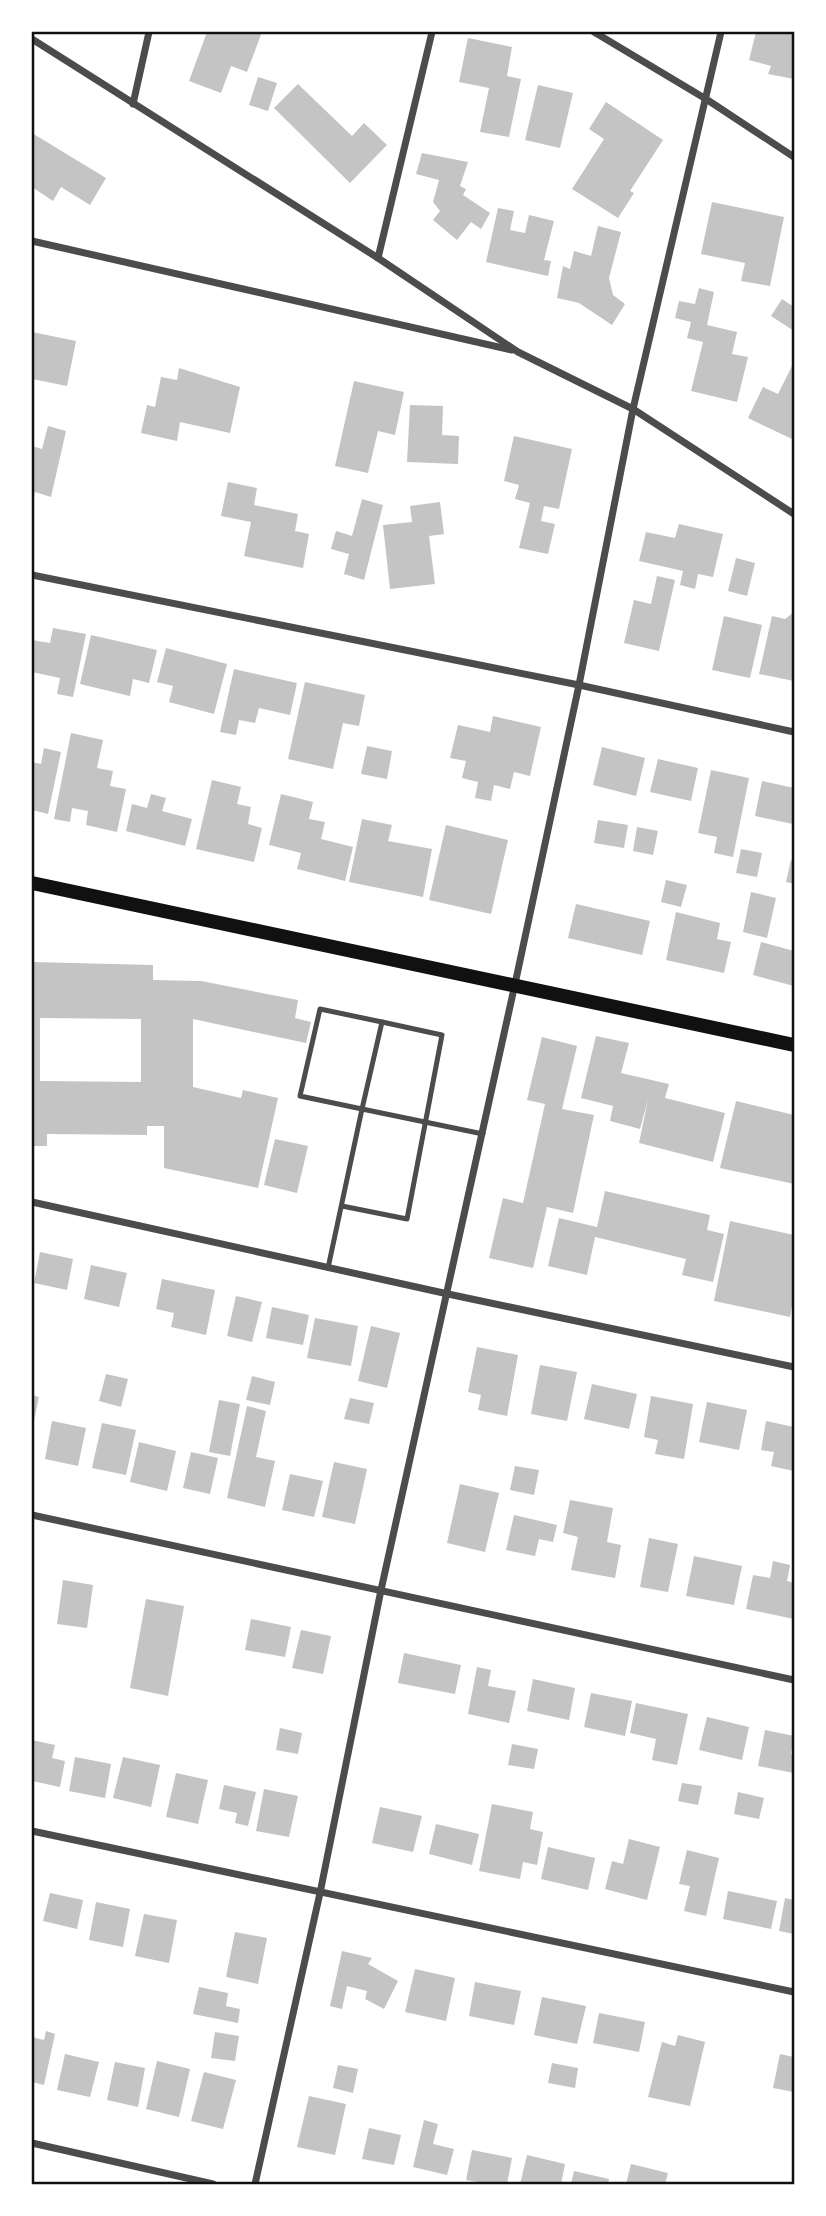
<svg xmlns="http://www.w3.org/2000/svg" width="826" height="2216" font-family="Poppins,sans-serif">
	<rect width="100%" height="100%" fill="#fff"/>
	<g fill="#c4c4c4" fill-rule="evenodd">
		<path d="M207,32h55l-15,40 -16,-6 -10,27 -32,-12z"/>
		<path d="M756,32h38v47l-26,-5 3,-8 -22,-6z"/>
		<path d="M468,38l44,9 -5,29 14,3 -12,58 -29,-5 9,-44 -30,-6z"/>
		<path d="M258,77l19,6 -9,28 -19,-6z"/>
		<path d="M298,84l54,52 12,-13 23,22 -37,38 -76,-75z"/>
		<path d="M538,85l35,8 -13,55 -35,-8z"/>
		<path d="M606,102l57,38 -33,51 4,2 -16,25 -46,-29 32,-50 -15,-10z"/>
		<path d="M32,133l74,45 -16,27 -29,-18 -8,14 -21,-14z"/>
		<path d="M422,153l46,9 -8,24 6,3 -3,6 27,18 -9,16 -10,-7 -14,18 -24,-20 7,-9 -7,-9 6,-22 -23,-6z"/>
		<path d="M712,202l72,15 -14,69 -29,-5 4,-18 -44,-9z"/>
		<path d="M498,208l16,3 -4,19 15,3 4,-18 25,6 -10,39 7,1 -3,15 -62,-14z"/>
		<path d="M598,226l23,6 -12,46 4,17 12,9 -13,21 -33,-22 -22,-5 6,-32 7,3 4,-18 17,5z"/>
		<path d="M699,288l15,4 -7,33 30,7 -5,22 16,3 -11,45 -46,-11 12,-49 -16,-4 4,-16 -16,-4 4,-17 16,3z"/>
		<path d="M782,299l12,8v24l-23,-15z"/>
		<path d="M32,332l44,9 -9,45 -35,-7z"/>
		<path d="M793,364h1v76l-46,-22 15,-31 15,7z"/>
		<path d="M179,368l61,19 -10,46 -50,-11 -3,19 -36,-8 6,-28 8,2 6,-30 16,3z"/>
		<path d="M354,381l50,11 -9,43 -17,-4 -10,42 -33,-7z"/>
		<path d="M410,405l33,1 -1,29 17,1 -1,28 -51,-2z"/>
		<path d="M48,426l18,5 -15,66 -16,-5 -3,11v-57l10,3z"/>
		<path d="M514,436l58,13 -13,60 -15,-3 -3,15 14,3 -7,30 -29,-6 11,-45 -15,-4 4,-14 -15,-4z"/>
		<path d="M228,482l29,6 -3,17 44,9 -3,17 14,3 -6,34 -59,-12 7,-34 -30,-6z"/>
		<path d="M362,499l21,6 -19,75 -20,-6 5,-20 -18,-5 5,-18 16,5z"/>
		<path d="M440,502l4,32 -15,2 6,48 -45,5 -7,-64 29,-3 -2,-16z"/>
		<path d="M679,524l44,10 -10,43 -15,-3 -3,15 -15,-4 3,-14 -44,-10 7,-29 29,6z"/>
		<path d="M736,558l19,5 -8,33 -19,-5z"/>
		<path d="M657,576l18,4 -16,71 -35,-8 10,-43 17,4z"/>
		<path d="M794,612l-2,39h2v30l-35,-7 13,-58 13,3z"/>
		<path d="M724,616l38,9 -12,53 -38,-8z"/>
		<path d="M53,628l33,6 -13,63 -16,-3 3,-16 -28,-6v-32l18,3z"/>
		<path d="M91,635l66,15 -8,33 -16,-4 -3,17 -50,-12z"/>
		<path d="M166,648l61,16 -13,50 -45,-12 4,-16 -16,-4z"/>
		<path d="M234,669l63,14 -7,32 -31,-7 -4,15 -16,-3 -3,15 -16,-3z"/>
		<path d="M305,682l60,13 -6,31 -16,-3 -10,46 -45,-10z"/>
		<path d="M493,716l48,11 -11,49 -16,-4 -4,17 -16,-4 -3,16 -16,-3 3,-16 -16,-4 4,-17 -16,-3 8,-33 32,7z"/>
		<path d="M71,733l32,7 -6,28 16,3 -3,15 16,3 -9,43 -31,-7 2,-14 -16,-3 -2,14 -16,-3z"/>
		<path d="M367,746l25,5 -5,28 -26,-5z"/>
		<path d="M602,747l43,11 -9,38 -43,-11z"/>
		<path d="M44,748l17,4 -13,62 -16,-4v-48l9,2z"/>
		<path d="M658,759l40,9 -7,33 -41,-9z"/>
		<path d="M711,770l38,8 -16,79 -19,-4 3,-16 -19,-4z"/>
		<path d="M212,780l29,7 -4,17 14,3 -3,17 14,4 -8,34 -58,-13z"/>
		<path d="M762,781l32,7 -1,36 -38,-8z"/>
		<path d="M151,794l15,4 -4,13 30,8 -7,27 -59,-15 6,-27 15,4z"/>
		<path d="M281,794l32,8 -4,17 16,3 -4,17 32,8 -8,34 -48,-12 4,-16 -32,-8z"/>
		<path d="M362,819l30,6 -4,16 44,8 -9,48 -74,-15z"/>
		<path d="M598,820l30,5 -4,23 -30,-5z"/>
		<path d="M446,825l62,15 -17,74 -62,-14z"/>
		<path d="M637,827l21,4 -5,24 -20,-4z"/>
		<path d="M741,849l21,4 -5,24 -21,-4z"/>
		<path d="M791,860l3,1v23l-8,-2z"/>
		<path d="M666,880l21,5 -6,22 -20,-5z"/>
		<path d="M751,892l25,6 -9,40 -24,-6z"/>
		<path d="M576,904l74,17 -8,34 -74,-17z"/>
		<path d="M676,912l44,11 -3,16 14,3 -7,31 -58,-13z"/>
		<path d="M761,942l33,9v35l-41,-11z"/>
		<path d="M32,962l121,3v15l48,1 97,19 -3,18 16,4 -5,21 -113,-24v68l48,11 2,-8 35,8 -20,90 -94,-20v-42h-17v9l-100,-1v12h-15zM40,1018l101,1v63l-101,-1z"/>
		<path d="M596,1036l33,7 -8,30 48,11 -4,14 60,15 -12,49 -74,-19 9,-43 -8,29 -30,-8 3,-15 -32,-8z"/>
		<path d="M542,1037l35,9 -15,63 32,6 -21,98 -26,-6 -14,61 -44,-10 14,-60 20,5 22,-99 -18,-4z"/>
		<path d="M736,1101l58,14v69l-74,-16z"/>
		<path d="M275,1139l33,7 -11,47 -33,-8z"/>
		<path d="M605,1191l105,24 -3,15 17,4 -11,48 -31,-7 4,-16 -91,-22 -8,38 -39,-9 11,-48 38,9z"/>
		<path d="M730,1221l64,14v60l-4,22 -76,-16z"/>
		<path d="M40,1252l33,7 -6,31 -33,-7z"/>
		<path d="M91,1265l36,8 -8,34 -35,-8z"/>
		<path d="M162,1279l53,11 -9,45 -35,-8 3,-14 -18,-4z"/>
		<path d="M236,1296l26,6 -10,40 -25,-6z"/>
		<path d="M272,1307l37,8 -6,30 -37,-7z"/>
		<path d="M315,1318l43,8 -7,40 -44,-8z"/>
		<path d="M371,1326l29,7 -13,55 -29,-7z"/>
		<path d="M477,1347l41,8 -11,61 -29,-6 3,-15 -13,-3z"/>
		<path d="M540,1365l37,7 -10,49 -36,-7z"/>
		<path d="M106,1374l22,5 -7,28 -22,-6z"/>
		<path d="M252,1376l23,6 -5,23 -24,-5z"/>
		<path d="M592,1384l45,10 -8,35 -45,-10z"/>
		<path d="M32,1395l7,2 -6,28h-1z"/>
		<path d="M651,1396l42,8 -9,55 -29,-5 3,-14 -14,-3z"/>
		<path d="M350,1398l24,5 -5,21 -25,-5z"/>
		<path d="M219,1400l21,4 -10,52 -21,-4z"/>
		<path d="M707,1402l40,8 -8,40 -40,-8z"/>
		<path d="M247,1406l19,5 -10,46 19,4 -10,46 -38,-9z"/>
		<path d="M52,1421l34,7 -8,38 -33,-7z"/>
		<path d="M766,1421l28,6v44l-23,-5 3,-14 -13,-2z"/>
		<path d="M102,1423l34,7 -10,45 -34,-7z"/>
		<path d="M139,1442l37,9 -9,40 -37,-9z"/>
		<path d="M191,1452l27,6 -8,36 -27,-6z"/>
		<path d="M334,1462l33,7 -12,55 -33,-7z"/>
		<path d="M515,1466l24,4 -5,25 -24,-5z"/>
		<path d="M290,1474l33,7 -9,36 -32,-7z"/>
		<path d="M460,1484l39,9 -14,59 -38,-9z"/>
		<path d="M570,1500l43,8 -6,34 14,3 -6,33 -44,-8 7,-33 -15,-4z"/>
		<path d="M514,1515l43,10 -4,17 -14,-3 -4,17 -29,-6z"/>
		<path d="M649,1538l29,6 -10,48 -28,-5z"/>
		<path d="M694,1556l48,10 -8,39 -48,-9z"/>
		<path d="M773,1561l17,4 -3,16 7,2v36l-48,-10 7,-34 17,3z"/>
		<path d="M63,1580l30,5 -6,43 -30,-4z"/>
		<path d="M146,1599l38,7 -16,90 -38,-8z"/>
		<path d="M251,1619l40,8 -6,30 -40,-7z"/>
		<path d="M301,1630l30,6 -8,38 -31,-6z"/>
		<path d="M404,1653l57,12 -6,29 -57,-11z"/>
		<path d="M477,1667l14,3 -3,16 28,5 -7,32 -41,-9z"/>
		<path d="M533,1679l42,9 -6,32 -42,-9z"/>
		<path d="M591,1693l41,8 -7,35 -41,-9z"/>
		<path d="M636,1703l52,11 -11,51 -25,-5 4,-21 -26,-6z"/>
		<path d="M707,1717l42,10 -7,33 -43,-10z"/>
		<path d="M280,1728l22,5 -4,21 -22,-4z"/>
		<path d="M765,1730l29,6 -3,18 3,1v18l-36,-7z"/>
		<path d="M32,1740l23,5 -3,13 13,3 -5,26 -28,-6z"/>
		<path d="M512,1744l26,5 -4,20 -26,-4z"/>
		<path d="M75,1757l36,7 -6,34 -36,-7z"/>
		<path d="M123,1757l37,8 -9,42 -38,-9z"/>
		<path d="M176,1773l32,7 -10,44 -32,-7z"/>
		<path d="M682,1783l20,3 -4,19 -20,-4z"/>
		<path d="M224,1785l32,7 -8,34 -13,-3 2,-10 -18,-4z"/>
		<path d="M264,1789l34,7 -9,41 -33,-6z"/>
		<path d="M738,1792l26,6 -5,21 -25,-5z"/>
		<path d="M492,1804l41,8 -3,17 13,3 -6,33 -14,-3 -3,17 -41,-8z"/>
		<path d="M380,1807l42,9 -9,36 -41,-9z"/>
		<path d="M436,1824l43,10 -7,31 -43,-11z"/>
		<path d="M629,1839l31,8 -13,53 -42,-11 7,-28 11,3z"/>
		<path d="M548,1847l47,11 -7,32 -47,-11z"/>
		<path d="M687,1850l32,8 -13,58 -22,-5 6,-25 -11,-2z"/>
		<path d="M728,1891l49,10 -6,28 -48,-10z"/>
		<path d="M50,1893l33,7 -6,29 -34,-8z"/>
		<path d="M785,1898l9,2v34l-15,-3z"/>
		<path d="M96,1902l34,7 -7,38 -34,-7z"/>
		<path d="M144,1914l33,6 -8,43 -34,-7z"/>
		<path d="M235,1932l32,6 -9,46 -32,-7z"/>
		<path d="M342,1951l30,7 -4,6 30,17 -14,28 -19,-10 2,-8 -20,-5 -5,23 -12,-3z"/>
		<path d="M415,1969l40,9 -9,43 -41,-9z"/>
		<path d="M475,1982l46,9 -7,34 -45,-9z"/>
		<path d="M199,1987l29,6 -2,13 14,3 -2,14 -45,-9z"/>
		<path d="M542,1997l44,9 -9,38 -43,-9z"/>
		<path d="M599,2013l46,9 -6,30 -46,-9z"/>
		<path d="M46,2031l9,3 -11,51 -12,-3v-45l12,3z"/>
		<path d="M215,2032l24,4 -4,25 -24,-3z"/>
		<path d="M678,2035l27,7 -15,64 -42,-9 14,-55 13,4z"/>
		<path d="M65,2054l34,8 -9,35 -33,-7z"/>
		<path d="M780,2054l14,3v35l-21,-4z"/>
		<path d="M157,2061l33,8 -11,48 -33,-8z"/>
		<path d="M115,2062l30,6 -7,39 -31,-7z"/>
		<path d="M552,2063l26,5 -3,20 -27,-5z"/>
		<path d="M338,2065l20,4 -5,24 -20,-5z"/>
		<path d="M204,2072l32,8 -13,49 -32,-8z"/>
		<path d="M309,2096l37,8 -11,51 -38,-8z"/>
		<path d="M424,2120l14,4 -5,20 21,5 -7,26 -34,-8z"/>
		<path d="M369,2128l32,7 -7,30 -32,-6z"/>
		<path d="M472,2150l40,8 -5,26h-17l-24,-4z"/>
		<path d="M527,2155l38,9 -4,20h-41z"/>
		<path d="M631,2164l37,9 -3,11h-39z"/>
		<path d="M574,2171l35,8 -1,5h-37z"/>
	</g>
	<g fill="none" stroke-linecap="round" stroke-linejoin="round">
		<g stroke="#4c4c4c" stroke-width="5">
			<path d="M320,1009l62,13 -20,87 -62,-13z"/>
			<path d="M342,1206l65,13 35,-184 -60,-13"/>
			<path d="M328,1268l34,-159 121,25"/>
		</g>
		<g stroke="#4c4c4c" stroke-width="7">
			<path d="M594,32l112,67 88,58"/>
			<path d="M32,39l346,219 140,94 115,57 161,105"/>
			<path d="M133,104l16,-72"/>
			<path d="M32,241l480,109"/>
			<path d="M378,258l54,-226"/>
			<path d="M32,575l547,110 215,47"/>
			<path d="M32,1202l416,92 346,73"/>
			<path d="M32,1515l762,165"/>
			<path d="M32,1831l762,161"/>
			<path d="M32,2143l181,41"/>
			<path d="M255,2184l65,-291 61,-303 134,-606 64,-299 54,-276 88,-377"/>
		</g>
		<path stroke="#111" stroke-width="14" d="M32,883l762,162"/>
	</g>
	<rect width="826" height="2216" fill="none" stroke="#ffffff" stroke-width="66"/>
	<rect x="33" y="33" width="760" height="2150" fill="none" stroke="#111" stroke-width="2.5"/>
</svg>
